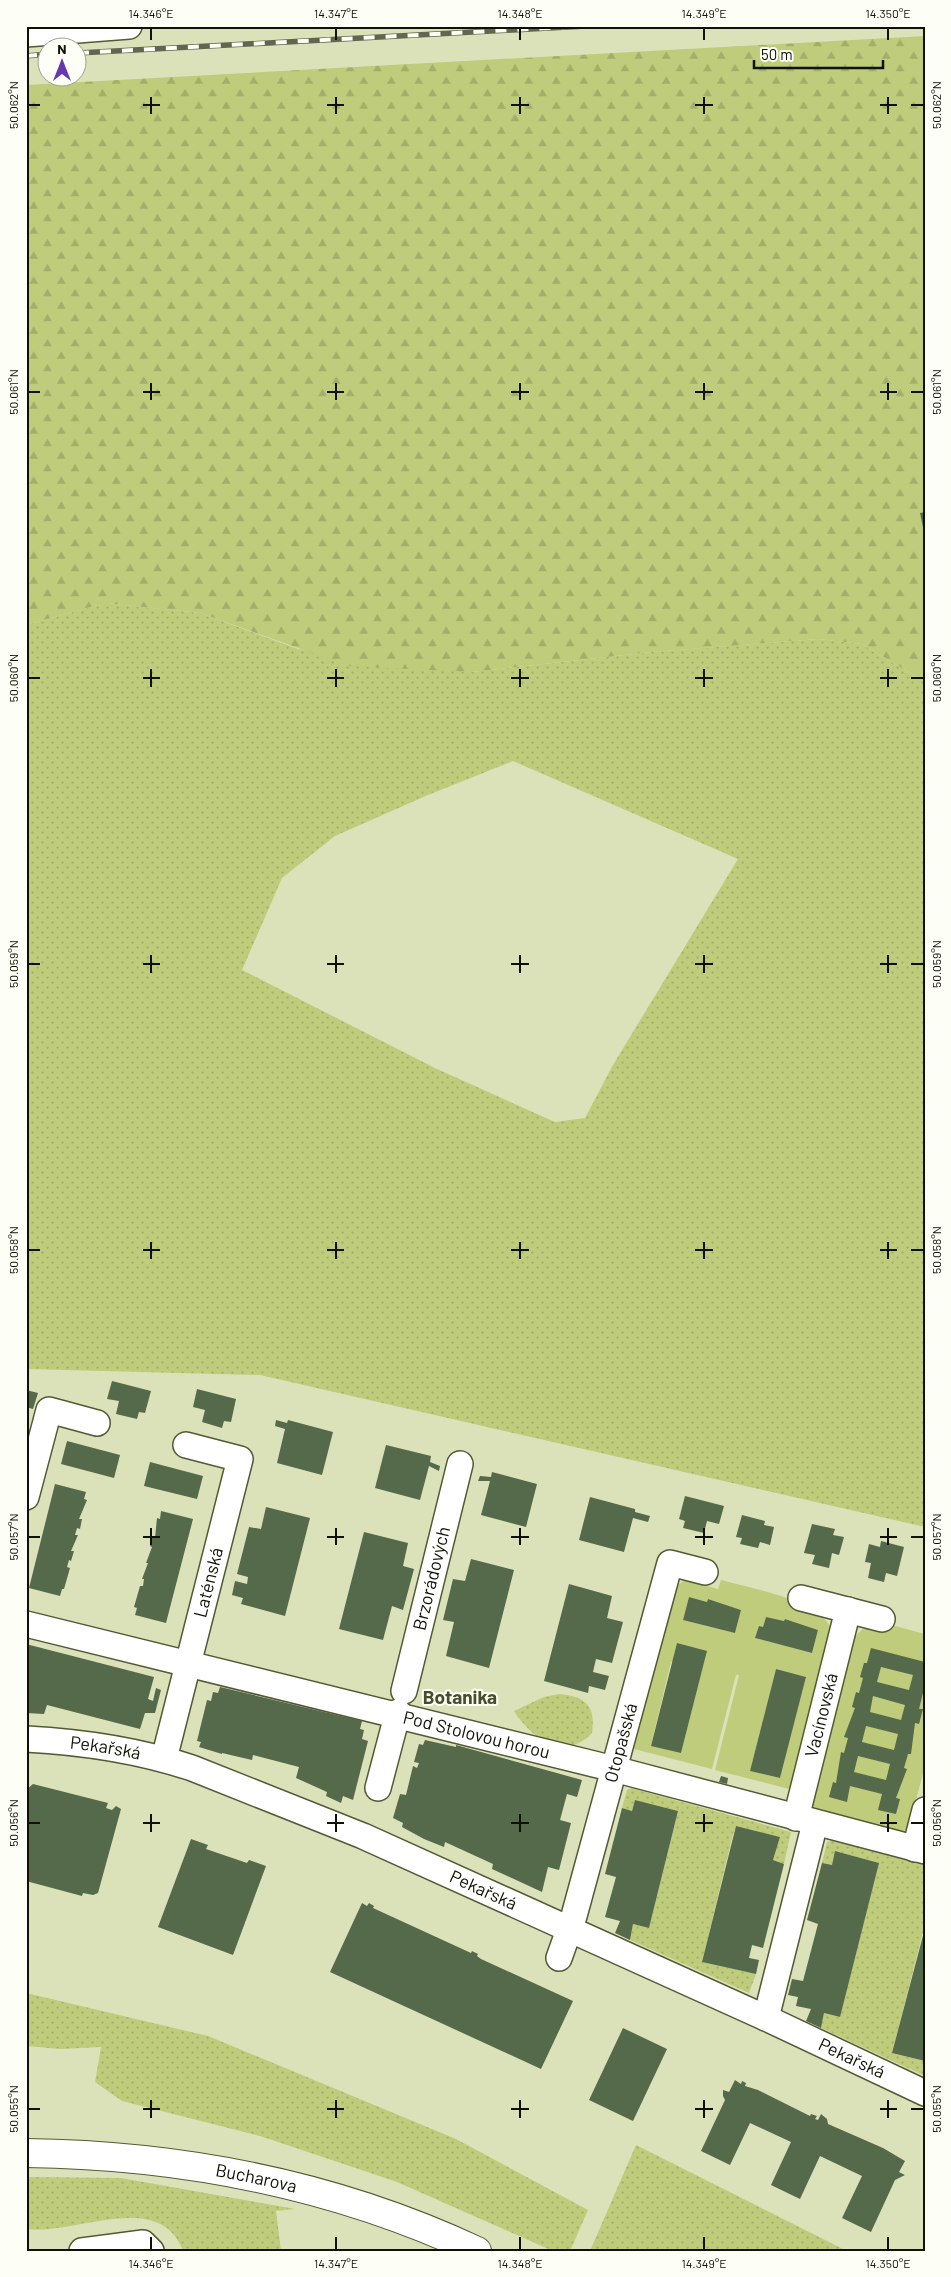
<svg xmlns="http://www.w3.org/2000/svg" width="951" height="2277" font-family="Barlow,sans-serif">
	<defs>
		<pattern id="grass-dots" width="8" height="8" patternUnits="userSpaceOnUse" patternTransform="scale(1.25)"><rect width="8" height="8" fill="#bfcc7b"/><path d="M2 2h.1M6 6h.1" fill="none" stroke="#a3ae69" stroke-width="1.8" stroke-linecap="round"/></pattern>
		<pattern id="forest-firs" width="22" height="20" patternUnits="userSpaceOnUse" patternTransform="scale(1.25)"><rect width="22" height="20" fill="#bfcc7b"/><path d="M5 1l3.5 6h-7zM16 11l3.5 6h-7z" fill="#a3ae69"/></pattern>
	</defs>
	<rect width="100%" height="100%" fill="#dbe2b9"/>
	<g fill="url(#grass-dots)" fill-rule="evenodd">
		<path d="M105,603l95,10 98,36 173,23 181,-20 166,-13 44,5 63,38v845l-665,-152 -234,-6v-744zM513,761l225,98 -125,206 -28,53 -30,4 -118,-53 -195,-99 40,-92 53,-42 93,-41z"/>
		<path d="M559,1694c26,2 37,12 33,39 -27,29 -61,5 -78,-22l30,-14z"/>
		<path d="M631,1788l160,44 -7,32 -11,-4 7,-23 -44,-11 -3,8 -31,128 54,12 -7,19 -119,-53 3,-16 16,4 29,-117 -43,-11 -3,11 -10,-3 5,-18z"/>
		<path d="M833,1840l92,24 -1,64 -32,125 33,8v15l-104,-48 3,-15 15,4 40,-154 -44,-12 -3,14 -10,-2 5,-21z"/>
		<path d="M26,1993l182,43 248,103 132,71 -18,41h-17l-156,-69 -137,-46 -138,-35 -27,-19 6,-35 -40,2 -35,-3z"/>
		<path d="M636,2145l211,106h-257z"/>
		<path d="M26,2177l95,1 174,31 -19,2 5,40h-98c-23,-63 -110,-15 -156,-22z"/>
	</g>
	<path fill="url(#forest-firs)" d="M925,36v476l-5,1 5,22v147l-63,-38 -44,-5 -166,13 -181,20 -123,-6 -148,-53 -95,-10 -79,22v-540z"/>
	<g fill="#bfcc7b" fill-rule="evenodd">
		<path d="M685,1580l33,9 3,-9c27,8 102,20 111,51l-39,159 -78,-20 24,-95h-3l-24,94 -78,-20 42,-163zM689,1597l18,5 1,-3 33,11 -6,23 -52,-13zM766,1617l18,4 1,-2 33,11 -6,23 -56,-15 3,-12 4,1zM707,1651l-26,102 -30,-8 20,-83zM776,1669l30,8 -26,101 -30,-7z"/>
		<path d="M880,1622l45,12v132l-16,60 -7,7 -89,-23 -2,-5 42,-167 10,-9z"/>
	</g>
	<g fill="#546a4a" fill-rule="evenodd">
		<path d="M925,512v20h-1l-4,-19z"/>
		<path d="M112,1381l39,10 -6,22 -6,-1 -2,7 -21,-5 3,-13 -12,-2z"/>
		<path d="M197,1389l39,10 -5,23 -7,-1 -2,7 -20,-6 3,-12 -12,-3z"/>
		<path d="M26,1390l12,3 -5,16 -7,-2z"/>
		<path d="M276,1420l11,3 1,-3 45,12 -11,43 -45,-12 8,-34 -10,-3z"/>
		<path d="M67,1441l53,14 -6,23 -53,-14z"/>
		<path d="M386,1445l45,11 -1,6 10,4 -1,5 -10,-5 -9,34 -45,-12z"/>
		<path d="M150,1462l53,14 -6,23 -53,-13z"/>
		<path d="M492,1472l45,12 -11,43 -45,-12 9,-34h-12l2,-5 11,1z"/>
		<path d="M55,1484l31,8 -2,7 3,1 -8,19h3l-2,10 -3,-1 -2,7h3l-7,16h3l-3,10 -2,-1 -2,7 3,1 -6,21h-2l-2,7 -31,-8z"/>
		<path d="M685,1496l39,10 -5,18 -12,-3 -3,12 -21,-5 2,-7 -6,-2z"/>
		<path d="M590,1497l45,12v3l15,4 -2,6 -15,-4 -9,34 -45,-12z"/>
		<path d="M266,1507l44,11 -25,98 -44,-12 2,-6 -11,-3 3,-14 12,3 1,-7 -11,-3 12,-47 12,2z"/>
		<path d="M161,1511l32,8 -27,104 -31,-8 2,-7 -3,-1 6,-21h3l1,-7h-2l6,-16h-2l6,-16 -2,-1 2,-9 3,1 2,-20 3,1z"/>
		<path d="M742,1515l23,6 -1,4 10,2 -4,18 -10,-3 -2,6 -18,-4 2,-6 -6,-1z"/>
		<path d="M812,1524l23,5 -2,6 11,2 -5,18 -7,-2 -3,15 -17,-4 3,-9 -11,-2z"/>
		<path d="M364,1532l44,11 -5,23 11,3 -11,41 -11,-4 -9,34 -44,-11z"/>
		<path d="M881,1541l23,6 -7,29 -11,-3 -2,9 -16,-4 3,-15 -6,-1 4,-18 11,3z"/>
		<path d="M471,1559l43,11 -25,98 -43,-12 8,-34 -11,-2 10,-41 12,2z"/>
		<path d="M569,1584l43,12 -5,22 16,4 -11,41 -16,-4 -3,13 16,4 -4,14 -16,-4 -1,7 -44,-12z"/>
		<path d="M689,1597l18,5 1,-3 33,11 -6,23 -52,-13z"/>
		<path d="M766,1617l18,4 1,-2 33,11 -6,23 -57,-15 4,-12 4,1z"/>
		<path d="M677,1643l30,8 -26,102 -30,-7z"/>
		<path d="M26,1644l128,33 -6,22 5,2 3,-13 5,2 -6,23h-10l-5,16 -93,-24 -3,9 -18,-1z"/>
		<path d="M871,1648l54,14v32l-2,-1 -4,16h4l-4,15 -4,-1 -4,31h-3l-4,14 3,1 -11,29 4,1 -4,15 -18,-4 4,-16 -32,-8 -3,16 -18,-5 4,-15 3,1 5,-31 3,1 4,-15 -4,-1 11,-29 -3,-1 4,-15 3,1 4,-15 -3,-1 4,-14h3zM881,1667l32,8 -4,15 -32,-8zM873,1696l32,9 -4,15 -31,-8zM866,1726l32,8 -4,16 -32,-8zM858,1756l32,8 -4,16 -32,-8z"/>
		<path d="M776,1669l30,8 -26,101 -30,-7z"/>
		<path d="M220,1687l142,34 -2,8 4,1 -2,9 6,2 -15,59 -10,-4 -2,7 -15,-7 1,-4 -31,-14 3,-11 -46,-12 -1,5 -30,-7v1l-23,-7 2,-5 -4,-1 10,-41 4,1 2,-9 5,1z"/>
		<path d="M425,1740l31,7v-2l126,35 -5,17 -10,-3 -7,26 11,3 -12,47 -11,-3 -6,25 -50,-23 1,-5 -48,-22 -1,5 -20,-8 -22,-12 1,-4 -10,-5 7,-24 6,1 7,-29 4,2 2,-5 -5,-1 5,-18 4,1z"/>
		<path d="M721,1776l7,2 -1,6 -8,-2z"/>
		<path d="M33,1784l75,19 -2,5 6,2 4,-4 5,3 -23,84 -5,2 -10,-2 -1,3 -56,-15v-91z"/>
		<path d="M635,1800l43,11 -29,117 -16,-4 -3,16 -15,-7 5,-12 -15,-4 11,-40 -11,-3 17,-66 10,3z"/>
		<path d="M736,1826l44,11 -7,23 11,4 -21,84 -11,-3 -3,13 10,2 -3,14 -54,-12z"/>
		<path d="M191,1839l17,6 -2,4 41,14 2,-3 17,6 -33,89 -75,-28z"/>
		<path d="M835,1851l44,12 -39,154 -16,-4 -3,15 -15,-7 5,-12 -15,-3 2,-9 -10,-2 4,-16 11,2 15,-57 -11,-4 15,-57 10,2z"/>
		<path d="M362,1903l5,3 2,-3 5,3 -1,2 98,45 1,-2 6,3 -1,2 4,3 92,42 -32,68 -211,-97z"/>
		<path d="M925,1928v133l-33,-8z"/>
		<path d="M623,2028l44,21 -34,72 -44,-21z"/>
		<path d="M735,2080l6,4 1,-3 4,2 -1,3 13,4 52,26 1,-2 6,2 -2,3 3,1 3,-6 6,5 1,5 55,24 22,13 -6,11 6,3 -10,5 -24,52 -29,-14 20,-42 -42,-20 -20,43 -29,-14 20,-43 -41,-19 -20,42 -29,-14 24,-51 -2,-4v-6l6,2z"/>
	</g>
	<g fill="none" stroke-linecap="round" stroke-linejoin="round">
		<g stroke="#535934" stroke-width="28">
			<g id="minor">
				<path d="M26,34l103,-8"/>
				<path d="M26,1497l23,-87 48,13"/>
				<path d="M801,1598l81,21"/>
				<path id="s1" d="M26,1624l588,145 311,82"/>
				<path id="s2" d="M404,1691l56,-227"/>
				<path id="s3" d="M26,1739c57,3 112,11 166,29l171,68 403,182 159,75"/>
				<path id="s4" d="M164,1759l76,-300 -54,-14"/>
				<path d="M378,1788l20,-76"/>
				<path id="s5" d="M796,1818l52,-208"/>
				<path d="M915,1849l10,-39"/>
				<path id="s6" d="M559,1958l15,-42 96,-353 35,9"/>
				<path d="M766,2018l49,-195"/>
				<path d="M82,2251l61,-8 8,8"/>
			</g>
		</g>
		<g stroke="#535934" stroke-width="30">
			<g id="major">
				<path id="s7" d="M26,2153c156,2 310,32 451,98"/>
			</g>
		</g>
		<use href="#minor" stroke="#fff" stroke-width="25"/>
		<use href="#major" stroke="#fff" stroke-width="28"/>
		<g stroke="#62664e" stroke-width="5.5">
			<g id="rail">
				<path d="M78,53l508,-27"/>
				<path d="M26,56l22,-2"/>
			</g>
		</g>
		<use href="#rail" stroke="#fdfff7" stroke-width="4" stroke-dasharray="11" stroke-linecap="butt"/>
	</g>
	<path fill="none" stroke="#0f1104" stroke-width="2" d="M151,28v12M336,28v12M520,28v12M704,28v12M888,28v12M151,97v17M336,97v17M520,97v17M704,97v17M888,97v17M28,105h12M143,105h17M327,105h17M511,105h18M695,105h18M880,105h17M911,105h13M151,383v17M336,383v17M520,383v17M704,383v17M888,383v17M28,392h12M143,392h17M327,392h17M511,392h18M695,392h18M880,392h17M911,392h13M151,669v18M336,669v18M520,669v18M704,669v18M888,669v18M28,678h12M143,678h17M327,678h17M511,678h18M695,678h18M880,678h17M911,678h13M151,955v18M336,955v18M520,955v18M704,955v18M888,955v18M28,964h12M143,964h17M327,964h17M511,964h18M695,964h18M880,964h17M911,964h13M151,1242v17M336,1242v17M520,1242v17M704,1242v17M888,1242v17M28,1250h12M143,1250h17M327,1250h17M511,1250h18M695,1250h18M880,1250h17M911,1250h13M151,1528v17M336,1528v17M520,1528v17M704,1528v17M888,1528v17M28,1537h12M143,1537h17M327,1537h17M511,1537h18M695,1537h18M880,1537h17M911,1537h13M151,1814v18M336,1814v18M520,1814v18M704,1814v18M888,1814v18M28,1823h12M143,1823h17M327,1823h17M511,1823h18M695,1823h18M880,1823h17M911,1823h13M151,2100v18M336,2100v18M520,2100v18M704,2100v18M888,2100v18M28,2109h12M143,2109h17M327,2109h17M511,2109h18M695,2109h18M880,2109h17M911,2109h13M151,2237v13M336,2237v13M520,2237v13M704,2237v13M888,2237v13"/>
	<g text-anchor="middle" stroke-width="4" stroke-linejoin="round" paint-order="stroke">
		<g font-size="18" fill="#0f1104" stroke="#fdfff7">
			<text dy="6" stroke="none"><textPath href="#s2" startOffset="116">Brzorádových</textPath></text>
			<text dy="6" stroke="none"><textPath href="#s4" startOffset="182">Laténská</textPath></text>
			<text dy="6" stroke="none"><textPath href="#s5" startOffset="106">Vacínovská</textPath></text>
			<text dy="6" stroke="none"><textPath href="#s1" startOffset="464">Pod Stolovou horou</textPath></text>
			<text dy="6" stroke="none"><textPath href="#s6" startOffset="224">Otopašská</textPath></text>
			<text dy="6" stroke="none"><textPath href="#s3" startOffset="80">Pekařská</textPath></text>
			<text dy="6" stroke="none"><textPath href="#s3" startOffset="485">Pekařská</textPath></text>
			<text dy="6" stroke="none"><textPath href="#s3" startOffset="890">Pekařská</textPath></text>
			<text dy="6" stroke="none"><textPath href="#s7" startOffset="232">Bucharova</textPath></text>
		</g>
		<g font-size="19" font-weight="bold" fill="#474c29" stroke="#fdfff7">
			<text x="460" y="1704">Botanika</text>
		</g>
	</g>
	<rect width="951" height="2277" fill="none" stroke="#fdfff7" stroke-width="55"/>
	<g transform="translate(62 62)"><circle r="24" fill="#fdfff7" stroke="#9ea096"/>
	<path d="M0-4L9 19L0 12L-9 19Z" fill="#6538b0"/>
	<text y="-8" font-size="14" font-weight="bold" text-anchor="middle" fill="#0f1104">N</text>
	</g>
	<path d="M754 60v8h129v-8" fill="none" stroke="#0f1104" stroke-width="2.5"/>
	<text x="761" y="60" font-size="15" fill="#0f1104" stroke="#fdfff7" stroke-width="4" paint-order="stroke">50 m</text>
	<rect x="28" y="28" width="896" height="2222" fill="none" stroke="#0f1104" stroke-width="2"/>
	<g font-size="12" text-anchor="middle" fill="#0f1104">
		<text x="151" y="18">14.346°E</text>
		<text x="336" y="18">14.347°E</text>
		<text x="520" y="18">14.348°E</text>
		<text x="704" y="18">14.349°E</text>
		<text x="888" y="18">14.350°E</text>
		<text transform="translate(14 105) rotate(-90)" y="4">50.062°N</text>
		<text transform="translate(937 105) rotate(-90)" y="4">50.062°N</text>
		<text transform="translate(14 392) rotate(-90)" y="4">50.061°N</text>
		<text transform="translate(937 392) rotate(-90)" y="4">50.061°N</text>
		<text transform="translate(14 678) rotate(-90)" y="4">50.060°N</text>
		<text transform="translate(937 678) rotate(-90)" y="4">50.060°N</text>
		<text transform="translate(14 964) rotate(-90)" y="4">50.059°N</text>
		<text transform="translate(937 964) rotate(-90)" y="4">50.059°N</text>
		<text transform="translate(14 1250) rotate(-90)" y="4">50.058°N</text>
		<text transform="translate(937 1250) rotate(-90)" y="4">50.058°N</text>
		<text transform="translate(14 1537) rotate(-90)" y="4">50.057°N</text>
		<text transform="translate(937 1537) rotate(-90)" y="4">50.057°N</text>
		<text transform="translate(14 1823) rotate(-90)" y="4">50.056°N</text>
		<text transform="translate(937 1823) rotate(-90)" y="4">50.056°N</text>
		<text transform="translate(14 2109) rotate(-90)" y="4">50.055°N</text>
		<text transform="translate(937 2109) rotate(-90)" y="4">50.055°N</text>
		<text x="151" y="2268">14.346°E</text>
		<text x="336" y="2268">14.347°E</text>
		<text x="520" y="2268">14.348°E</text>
		<text x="704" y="2268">14.349°E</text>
		<text x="888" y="2268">14.350°E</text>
	</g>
</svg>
